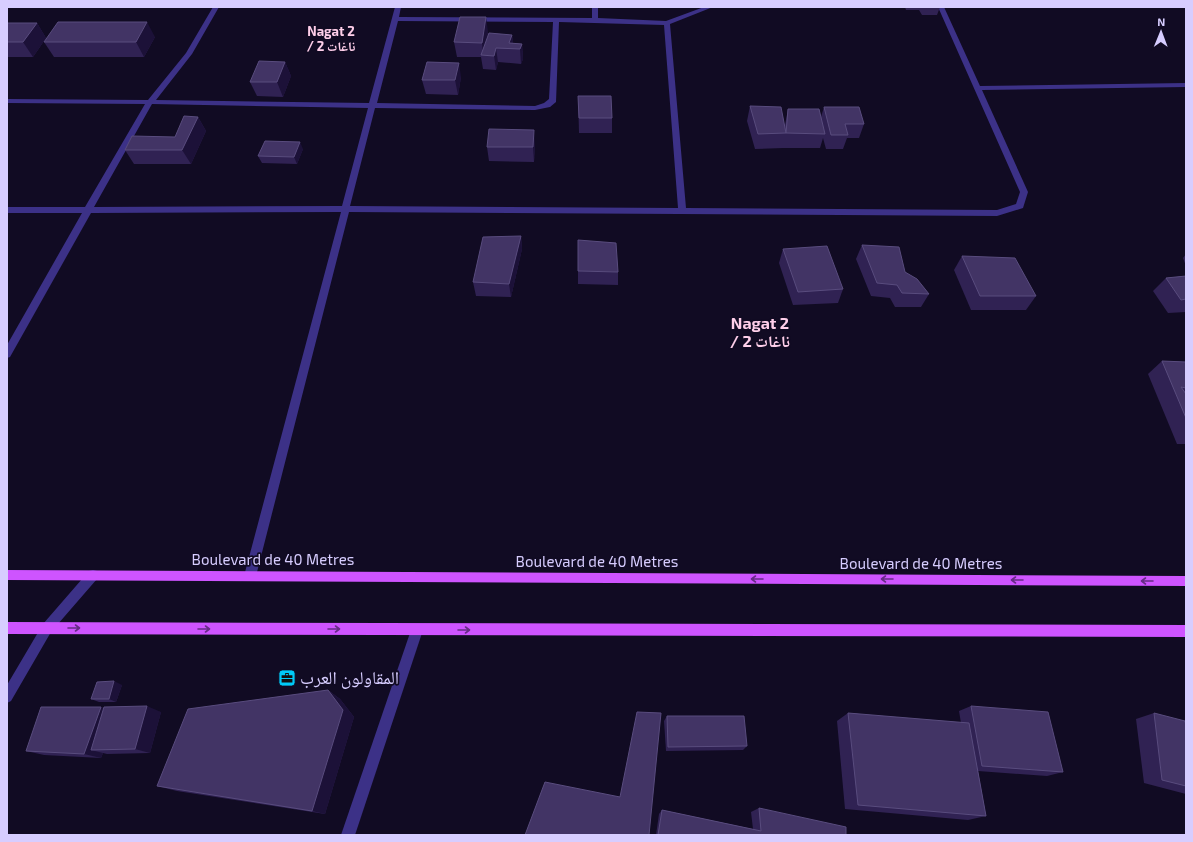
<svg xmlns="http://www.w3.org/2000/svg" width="1193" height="842" font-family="'Exo 2','Noto Naskh Arabic',sans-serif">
	<rect width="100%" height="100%" fill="#110b23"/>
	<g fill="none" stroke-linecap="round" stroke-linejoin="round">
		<g fill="#3c3187" fill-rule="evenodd">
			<path d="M213,7h6l-27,47 -36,46 213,3 26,-96h6l-2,10 193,1v-11h6v11l68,3 38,-14h9l-43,17 16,184 311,2 19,-6 4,-12 -82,-185h6l36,79 206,-3v4l-204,3 46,102 -5,16 -26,8 -648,-4 -93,364 -2,4 -4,1 -4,-1 -2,-4 97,-364 -250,1 -81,144 -3,1v-13l75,-132h-75v-6h78l60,-103 -138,-1v-4l141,1 38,-47zM398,21l155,1 -4,77 -5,4 -9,3 -158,-3zM559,22l105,3 14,183 -328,-2 25,-98 160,2 15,-3 6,-5zM152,104l216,4 -26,98 -248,1z"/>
			<path d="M93,570l4,1 2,4 -2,4 -46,53 -40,69 -4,2v-18l36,-61 46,-53z"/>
			<path d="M417,624l4,2 2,4 -68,205h-14l70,-205 2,-4z"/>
		</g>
		<g fill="#ce54ff" fill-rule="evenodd">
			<path d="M7,570l1179,6v10l-1179,-6z"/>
			<path d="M7,622l1179,3v12l-1179,-3z"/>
		</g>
	</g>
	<g fill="#302253">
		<path d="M905,7h35l-3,8h-15l-3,-5h-13z"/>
		<path d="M7,23h30l9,15 -13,19h-26z"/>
		<path d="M488,32l-1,7 25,-4 1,8 9,1 1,15 -2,5 -23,-2 -2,8 -13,-1 -2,-12h-24l-3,-15z"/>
		<path d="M155,37l-11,20h-90l-10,-15z"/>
		<path d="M285,62l6,14 -8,21 -26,-1 -7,-14z"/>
		<path d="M461,77l-3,18 -32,-1 -4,-14z"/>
		<path d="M578,96l34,22v15h-33z"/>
		<path d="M750,106l35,19 3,-16 33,8 3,-10 40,17 -5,14h-12l-4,11h-17l-3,-11 -3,10h-37l-28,1 -8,-28z"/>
		<path d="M198,117l8,14 -15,33h-57l-9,-14 50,-13z"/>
		<path d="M535,144l-1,18 -45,-1 -2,-14z"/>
		<path d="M303,149l-6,15 -35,-1 -4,-7z"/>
		<path d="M521,236l1,13 -11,48 -35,-1 -3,-14z"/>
		<path d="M862,245l43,27 24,22 -8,13h-26l-5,-9 -19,-2 -15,-37z"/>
		<path d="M783,249l60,40 -5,14 -45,2 -14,-42z"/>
		<path d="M1186,254v12l-3,-8z"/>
		<path d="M962,256l74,40 -10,14h-55l-17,-40z"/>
		<path d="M578,271l40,1v13l-40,-1z"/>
		<path d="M1186,276v36l-18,1 -15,-22 13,-13z"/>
		<path d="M1162,361l24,1v82h-9l-29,-70z"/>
		<path d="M122,685l-6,17h-17l-8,-3z"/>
		<path d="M328,690l12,9 14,18 -29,97 -148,-23 -20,-5z"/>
		<path d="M971,706l92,66 -16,4 -69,-5 8,45 -18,4 -123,-11 -8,-88 11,-8 113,10 -2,-12z"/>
		<path d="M104,708l57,4 -11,41 -43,1 -4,-1 -2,5 -57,-3 -18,-4z"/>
		<path d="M1154,713l32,13v68l-42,-11 -8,-64z"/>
		<path d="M667,716l80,30 -4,4 -77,1 -2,-30z"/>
		<path d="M759,808l87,27h-190l3,-21 3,-4 91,19 -2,-17z"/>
	</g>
	<g fill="#1c1138">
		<path d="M486,17l2,15 -4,23h-1l-1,-12z"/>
		<path d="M147,22l8,15 -11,20 -8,-15z"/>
		<path d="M37,23l9,15 -13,19 -10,-15z"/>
		<path d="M512,35l2,14 -5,-6z"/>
		<path d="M522,44l1,15 -2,5 -1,-15z"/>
		<path d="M496,48l2,14 -2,8 -2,-14z"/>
		<path d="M285,62l6,14 -8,21 -6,-15z"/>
		<path d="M459,63l2,14 -3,18 -3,-15z"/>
		<path d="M198,117l8,14 -15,33 -9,-14z"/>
		<path d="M534,130l1,14 -1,18 -1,-15z"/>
		<path d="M300,142l3,7 -6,15 -3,-7z"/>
		<path d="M521,236l1,13 -11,48 -2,-13z"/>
		<path d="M114,681l8,4 -6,17 -7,-3z"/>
		<path d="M328,690l12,9 14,18 -29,97 -13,-3z"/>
		<path d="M147,706l14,6 -11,41 -15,-4z"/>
		<path d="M101,707l15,5 -25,38 12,3 -2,5 -17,-4z"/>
	</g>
	<g fill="#423465" stroke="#594c7e">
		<path d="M460,17h26l-4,26 -28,-1z"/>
		<path d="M58,22h89l-11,20h-92z"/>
		<path d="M7,23h30l-14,19h-16z"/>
		<path d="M489,33l23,2 -3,8 13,1 -2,5 -24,-1 -2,8 -13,-1z"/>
		<path d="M259,61l26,1 -8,20h-27z"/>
		<path d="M427,62l32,1 -4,17h-33z"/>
		<path d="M578,96h33l1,22h-33z"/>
		<path d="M750,106l31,1 5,26 -28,1z"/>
		<path d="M824,107h35l5,17h-19l3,11h-17z"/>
		<path d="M788,109h31l6,25 -39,-1z"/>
		<path d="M184,116l14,1 -16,33h-57l7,-14 43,1z"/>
		<path d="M489,129l45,1 -1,17h-46z"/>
		<path d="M265,141l35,1 -6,15 -36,-1z"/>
		<path d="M521,236l-12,48 -36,-2 10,-45z"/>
		<path d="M578,240l38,3 2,29 -40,-1z"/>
		<path d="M862,245l37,2 6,25 12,7 12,15 -27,-1 -5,-8 -20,-2z"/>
		<path d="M827,246l16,43 -45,3 -15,-43z"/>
		<path d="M962,256l53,2 21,38h-56z"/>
		<path d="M1186,276v23l-5,1 -15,-22z"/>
		<path d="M1162,361l24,1v26l-5,-1 5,7v24z"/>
		<path d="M114,681l-5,18h-18l6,-17z"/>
		<path d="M328,690l15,20 -31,101 -155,-25 31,-77z"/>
		<path d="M147,706l-12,43 -44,1 13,-43z"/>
		<path d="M971,706l77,6 15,60 -81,-6z"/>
		<path d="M41,707h60l-17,47 -58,-3z"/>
		<path d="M637,712l24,1 -12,122h-124l20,-53 75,15z"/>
		<path d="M848,713l121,10 17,93 -128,-11z"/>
		<path d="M1154,713l31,8 1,5v60l-24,-6z"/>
		<path d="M667,716h77l3,30 -79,1z"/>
		<path d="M759,808l87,19v8h-188l4,-25 99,21z"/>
	</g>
	<defs><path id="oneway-shaft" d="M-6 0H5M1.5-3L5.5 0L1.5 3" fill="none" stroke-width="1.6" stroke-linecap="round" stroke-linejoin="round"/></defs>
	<g stroke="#662c86">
		<use href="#oneway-shaft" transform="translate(757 579) rotate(-180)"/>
		<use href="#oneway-shaft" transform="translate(887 579) rotate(-180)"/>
		<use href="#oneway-shaft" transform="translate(1017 580) rotate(-180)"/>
		<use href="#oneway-shaft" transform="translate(1147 581) rotate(-180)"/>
		<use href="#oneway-shaft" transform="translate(74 628)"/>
		<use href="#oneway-shaft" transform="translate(204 629)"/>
		<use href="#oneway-shaft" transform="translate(334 629)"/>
		<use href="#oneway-shaft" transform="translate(464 630)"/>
	</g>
	<defs>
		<g id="office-square" transform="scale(0.9)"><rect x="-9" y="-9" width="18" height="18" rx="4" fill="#00caf8" stroke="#110b23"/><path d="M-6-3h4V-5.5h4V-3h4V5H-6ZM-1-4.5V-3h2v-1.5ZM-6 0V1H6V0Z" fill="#111"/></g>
	</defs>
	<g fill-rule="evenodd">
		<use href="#office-square" x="287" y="678"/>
	</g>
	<g text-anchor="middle" stroke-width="3.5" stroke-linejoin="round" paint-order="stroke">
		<g font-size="13" font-weight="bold" fill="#ffcfea" stroke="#110b23">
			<text x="331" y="36">Nagat 2<tspan x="331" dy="15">/ ناغات 2</tspan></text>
		</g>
		<g font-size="15" fill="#d7cdff" stroke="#110b23">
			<text x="273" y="565">Boulevard de 40 Metres</text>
			<text x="597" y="567">Boulevard de 40 Metres</text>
			<text x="921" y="569">Boulevard de 40 Metres</text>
		</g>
		<g font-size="16" font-weight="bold" fill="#ffcfea" stroke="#110b23">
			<text x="760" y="329">Nagat 2<tspan x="760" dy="18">/ ناغات 2</tspan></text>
		</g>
		<g font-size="18" fill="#d7cdff" stroke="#110b23" text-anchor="start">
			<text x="300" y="684">المقاولون العرب</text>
		</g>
	</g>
	<rect width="1193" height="842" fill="none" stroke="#d7cdff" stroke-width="16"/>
	<g transform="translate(1161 32) rotate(1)" stroke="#110b23" stroke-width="3" paint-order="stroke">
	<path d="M0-3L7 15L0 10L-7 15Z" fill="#d7cdff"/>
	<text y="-6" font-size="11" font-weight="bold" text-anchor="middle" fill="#d7cdff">N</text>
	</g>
</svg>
